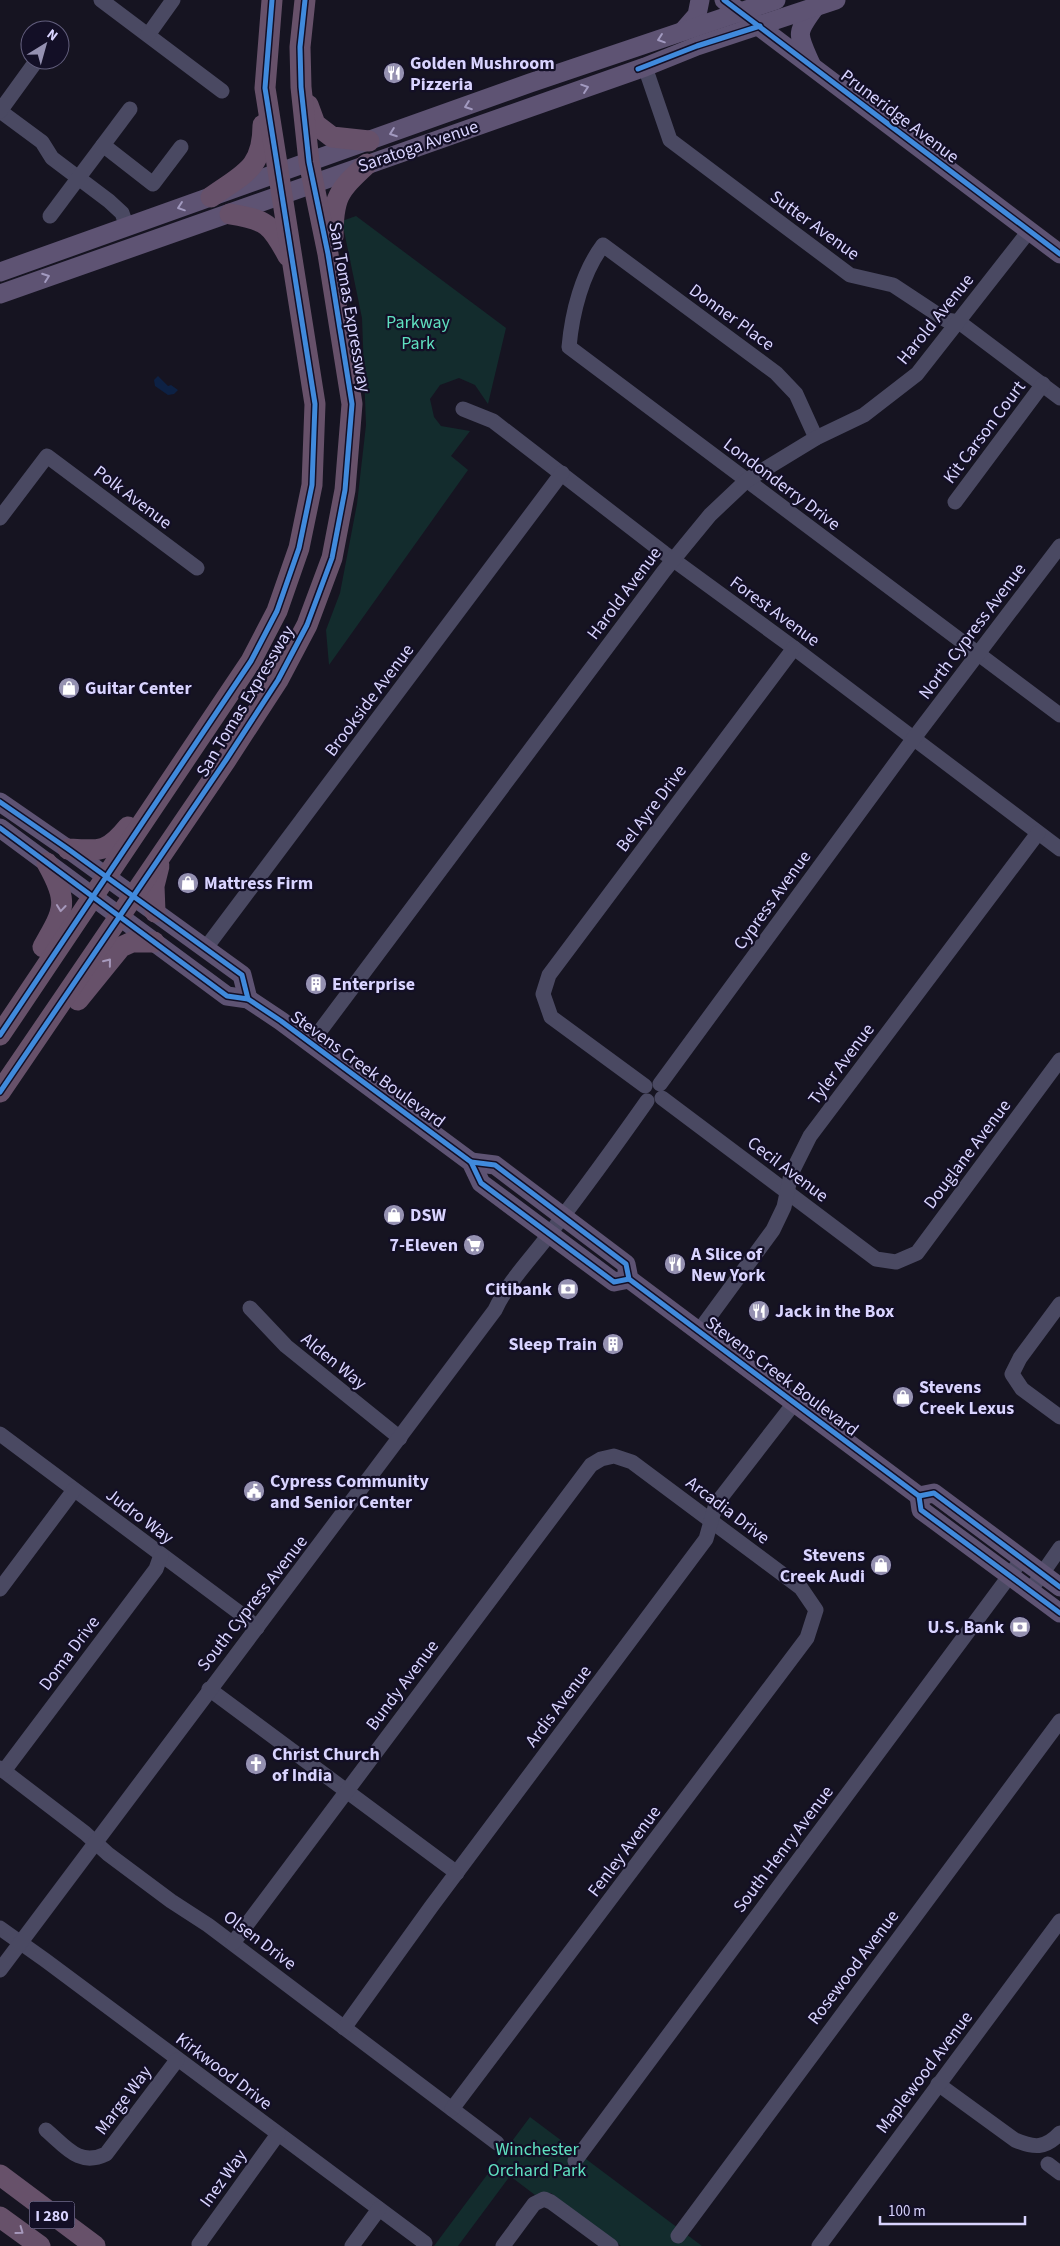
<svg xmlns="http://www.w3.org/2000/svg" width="1060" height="2246" font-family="'Source Sans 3',sans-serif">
	<rect width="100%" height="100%" fill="#161421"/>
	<g fill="#132c2d">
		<path d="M356,216l150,112 -18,76 -13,-19 -16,-7 -19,7 -10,14 4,18 7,9 29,5 -19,25 17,14 -139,195 -3,-35 14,-37 17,-89 9,-79 -4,-107 -20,-97z"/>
		<path d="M530,2117l172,129h-81l-70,-53h-8l-8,2 -25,-19 -52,70h-24z"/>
	</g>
	<path fill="#0d2144" d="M158,376l10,10 3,-1 7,5 -4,4 -6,1 -13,-9 -1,-6z"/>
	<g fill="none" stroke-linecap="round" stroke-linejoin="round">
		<g stroke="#4a4962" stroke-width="15">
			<path d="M101,0l121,91"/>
			<path d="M148,35l25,-35"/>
			<path d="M645,67l25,73 180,135 43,10 53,35 13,2 101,76"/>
			<path d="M0,111l42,31 10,16 57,43 13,12 5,14"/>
			<path d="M0,111l37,-51"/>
			<path d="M103,145l50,39 28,-37"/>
			<path d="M50,216l80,-107"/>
			<path d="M463,409l30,12 171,132 130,95 266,201"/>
			<path d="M816,438l-20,-44 -20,-21 -173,-128c-21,28 -31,68 -34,102l491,368"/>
			<path d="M955,502l88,-118"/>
			<path d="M0,518l47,-62 150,112"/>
			<path d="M205,949l357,-476"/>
			<path d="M311,1043l353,-472 46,-56 37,-35 69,-42 48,-23 53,-41 112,-143"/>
			<path d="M660,1084l254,-346 146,-192"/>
			<path d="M645,1086l-94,-69 -8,-23 6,-19 245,-327"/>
			<path d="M662,1098l214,161 20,3 21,-9 143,-193"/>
			<path d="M1060,1304l-40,54 -8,16 10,15 38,28"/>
			<path d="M250,1308l36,38 114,92"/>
			<path d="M699,1331l74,-101 11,-23 7,-33 19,-38 228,-303"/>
			<path d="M0,1434l245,183 12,11"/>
			<path d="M0,1589l74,-99"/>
			<path d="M1030,1591l30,-43"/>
			<path d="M209,1689l248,184"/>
			<path d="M0,1768l85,65 23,21 63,47 37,24 289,218"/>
			<path d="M4,1771l152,-202 5,-14"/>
			<path d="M0,1928l45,32 380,283"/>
			<path d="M233,1943l358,-478 10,-6 13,-3 18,6 169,126 15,22 -9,28 -355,471"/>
			<path d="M0,1970l495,-660c14,-30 37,-52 56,-78 33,-43 65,-87 96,-131"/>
			<path d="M344,2028l87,-121 275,-368 10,-35 79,-102"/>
			<path d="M938,2084l77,56c19,8 30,9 45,-7"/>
			<path d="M46,2130c20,17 33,37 60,24l71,-94"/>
			<path d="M575,2161l447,-602"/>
			<path d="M1048,2164l12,9"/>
			<path d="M678,2236l382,-515"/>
			<path d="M199,2244l79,-110"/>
			<path d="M352,2246l27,-37"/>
			<path d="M503,2246l31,-42 10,-5 7,3 60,44"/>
			<path d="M819,2246l241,-325"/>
		</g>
		<g stroke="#5e5373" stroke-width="19">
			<path d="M724,0l336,254"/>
			<path d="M683,31l14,-16 3,-15"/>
			<path d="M811,64c-14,-31 -16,-30 5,-58"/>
			<path d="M0,272l530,-189 246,-83"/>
			<path d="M0,294l645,-227 52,-21 139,-46"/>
			<path d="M0,802l68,47 174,126 6,24"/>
			<path d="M0,828l227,168 21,3 33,22 190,141 10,21 133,99 15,-3"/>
			<path d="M471,1162l24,3 131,99 3,15 290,217 15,-3 126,94"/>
			<path d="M919,1496l2,14 139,103"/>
		</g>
		<g stroke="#67516a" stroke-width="21">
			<path d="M308,105l7,19 17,13 37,4"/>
			<path d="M211,197c32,-23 52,-28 52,-72"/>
			<path d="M230,214c37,6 41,10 58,42"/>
			<path d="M333,237c0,-40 5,-46 34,-73"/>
			<path d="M68,849c32,2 39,4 60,-22"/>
			<path d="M155,912l-1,-26 5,-20"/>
			<path d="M43,947c22,-38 26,-44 4,-84"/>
			<path d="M78,1000l43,-53 11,-5h22"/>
			<path d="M0,1035l251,-374 26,-50 22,-63 13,-63 3,-81 -50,-316 7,-88"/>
			<path d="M0,1092l226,-332 52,-80 29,-55 25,-67 13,-68 7,-86 -24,-150 -19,-92 -8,-75 -1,-40 5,-47"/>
			<path d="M0,2175l95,71"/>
			<path d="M0,2217l40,29"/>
		</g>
		<g stroke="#130f26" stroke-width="8">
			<g id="cycleway">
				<path d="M724,0l336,254"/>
				<path d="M638,69l59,-23 63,-20"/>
				<path d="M0,802l68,47 174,126 6,24"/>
				<path d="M0,828l227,168 21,3 33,22 190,141 10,21 133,99 15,-3"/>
				<path d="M0,1035l251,-374 26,-50 22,-63 13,-63 3,-81 -50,-316 7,-88"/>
				<path d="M0,1092l226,-332 52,-80 29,-55 25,-67 13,-68 7,-86 -24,-150 -19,-92 -8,-75 -1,-40 5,-47"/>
				<path d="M471,1162l24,3 131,99 3,15 290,217 15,-3 126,94"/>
				<path d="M919,1496l2,14 139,103"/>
			</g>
		</g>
		<use href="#cycleway" stroke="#408adc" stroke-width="5"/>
	</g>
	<defs><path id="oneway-chevron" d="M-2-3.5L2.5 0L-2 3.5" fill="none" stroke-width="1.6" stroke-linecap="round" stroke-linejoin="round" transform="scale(1.25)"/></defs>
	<g stroke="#a29ac0">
		<use href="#oneway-chevron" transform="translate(661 39) rotate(161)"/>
		<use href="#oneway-chevron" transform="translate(585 88) rotate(-19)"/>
		<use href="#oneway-chevron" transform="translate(468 106) rotate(160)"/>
		<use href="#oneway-chevron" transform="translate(393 133) rotate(160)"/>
		<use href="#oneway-chevron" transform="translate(181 207) rotate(161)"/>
		<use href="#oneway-chevron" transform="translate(46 277) rotate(-20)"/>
	</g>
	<g stroke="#a699bc">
		<use href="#oneway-chevron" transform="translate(61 908) rotate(96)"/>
		<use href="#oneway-chevron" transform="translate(108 962) rotate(-51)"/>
		<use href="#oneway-chevron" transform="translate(20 2231) rotate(36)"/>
	</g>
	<defs>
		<g id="restaurant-disc" transform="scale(1.125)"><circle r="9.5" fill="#9591b1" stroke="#130f26"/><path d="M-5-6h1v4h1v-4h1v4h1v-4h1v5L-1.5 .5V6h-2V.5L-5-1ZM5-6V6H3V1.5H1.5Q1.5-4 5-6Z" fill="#fff"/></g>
		<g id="shop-disc" transform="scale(1.125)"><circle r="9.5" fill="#9591b1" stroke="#130f26"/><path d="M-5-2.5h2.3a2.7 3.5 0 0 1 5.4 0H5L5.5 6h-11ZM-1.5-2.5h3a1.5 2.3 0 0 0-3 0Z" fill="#fff"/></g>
		<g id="building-disc" transform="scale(1.125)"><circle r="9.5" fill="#9591b1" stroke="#130f26"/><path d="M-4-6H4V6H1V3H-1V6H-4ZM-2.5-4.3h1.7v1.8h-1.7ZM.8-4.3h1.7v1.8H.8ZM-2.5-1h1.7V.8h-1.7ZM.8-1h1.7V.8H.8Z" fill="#fff"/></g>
		<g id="supermarket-disc" transform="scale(1.125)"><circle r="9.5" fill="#9591b1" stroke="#130f26"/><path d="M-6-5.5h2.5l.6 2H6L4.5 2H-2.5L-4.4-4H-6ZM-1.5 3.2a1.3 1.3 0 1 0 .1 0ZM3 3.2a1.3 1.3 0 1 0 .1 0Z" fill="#fff"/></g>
		<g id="bank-disc" transform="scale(1.125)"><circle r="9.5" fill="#9591b1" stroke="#130f26"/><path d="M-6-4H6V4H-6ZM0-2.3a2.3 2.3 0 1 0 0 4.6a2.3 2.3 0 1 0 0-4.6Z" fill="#fff"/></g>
		<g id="civic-disc" transform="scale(1.125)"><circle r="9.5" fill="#9591b1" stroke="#130f26"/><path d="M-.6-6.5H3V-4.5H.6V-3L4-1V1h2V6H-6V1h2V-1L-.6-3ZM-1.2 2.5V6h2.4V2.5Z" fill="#fff"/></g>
		<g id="church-disc" transform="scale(1.125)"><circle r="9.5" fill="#9591b1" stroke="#130f26"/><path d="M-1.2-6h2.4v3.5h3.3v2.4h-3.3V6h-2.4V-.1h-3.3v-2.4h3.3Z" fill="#fff"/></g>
	</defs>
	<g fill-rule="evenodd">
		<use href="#restaurant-disc" x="394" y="73"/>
		<use href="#shop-disc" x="69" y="688"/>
		<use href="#shop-disc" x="188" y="883"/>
		<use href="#building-disc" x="316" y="984"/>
		<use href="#shop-disc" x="394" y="1215"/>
		<use href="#supermarket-disc" x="474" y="1245"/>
		<use href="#restaurant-disc" x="675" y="1264"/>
		<use href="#bank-disc" x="568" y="1289"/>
		<use href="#restaurant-disc" x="759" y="1311"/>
		<use href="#building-disc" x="613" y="1344"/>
		<use href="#shop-disc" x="903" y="1397"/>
		<use href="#civic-disc" x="254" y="1491"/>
		<use href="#shop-disc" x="881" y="1565"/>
		<use href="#bank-disc" x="1020" y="1627"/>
		<use href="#church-disc" x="256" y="1764"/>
	</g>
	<g text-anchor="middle" stroke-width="4.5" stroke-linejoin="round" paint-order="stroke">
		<rect fill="#130f26" stroke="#9e99be" stroke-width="1" x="29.5" y="2201.5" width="45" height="27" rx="4"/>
		<g font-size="16" font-weight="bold" fill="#d9d4ff">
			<text x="52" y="2221">I 280</text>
		</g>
		<g font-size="18" font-weight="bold" fill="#d9d4ff" stroke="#130f26" text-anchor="start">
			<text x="410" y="69">Golden Mushroom<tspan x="410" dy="21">Pizzeria</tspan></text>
			<text x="85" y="694">Guitar Center</text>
			<text x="204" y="889">Mattress Firm</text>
			<text x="332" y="990">Enterprise</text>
			<text x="410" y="1221">DSW</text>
			<text x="458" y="1251" text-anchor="end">7-Eleven</text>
			<text x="691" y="1260">A Slice of<tspan x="691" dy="21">New York</tspan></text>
			<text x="552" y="1295" text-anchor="end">Citibank</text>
			<text x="775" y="1317">Jack in the Box</text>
			<text x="597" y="1350" text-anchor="end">Sleep Train</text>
			<text x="919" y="1393">Stevens<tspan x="919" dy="21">Creek Lexus</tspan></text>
			<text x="270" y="1487">Cypress Community<tspan x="270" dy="21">and Senior Center</tspan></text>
			<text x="865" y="1561" text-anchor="end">Stevens<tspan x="865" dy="21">Creek Audi</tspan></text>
			<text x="1004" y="1633" text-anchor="end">U.S. Bank</text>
			<text x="272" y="1760">Christ Church<tspan x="272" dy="21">of India</tspan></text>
		</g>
		<g font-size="18" fill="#d9d4ff" stroke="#130f26">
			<text transform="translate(900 116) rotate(37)" y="6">Pruneridge Avenue</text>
			<text transform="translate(418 146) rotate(-19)" y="6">Saratoga Avenue</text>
			<text transform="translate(815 225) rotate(36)" y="6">Sutter Avenue</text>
			<text transform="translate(350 307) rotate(80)" y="6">San Tomas Expressway</text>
			<text transform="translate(732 317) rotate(36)" y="6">Donner Place</text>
			<text transform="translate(935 319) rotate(-51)" y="6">Harold Avenue</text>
			<text transform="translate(984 432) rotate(-53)" y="6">Kit Carson Court</text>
			<text transform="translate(782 484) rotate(37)" y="6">Londonderry Drive</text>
			<text transform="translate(133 497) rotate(37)" y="6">Polk Avenue</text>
			<text transform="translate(624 593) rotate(-53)" y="6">Harold Avenue</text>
			<text transform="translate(775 611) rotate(36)" y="6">Forest Avenue</text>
			<text transform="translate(972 631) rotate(-53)" y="6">North Cypress Avenue</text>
			<text transform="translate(369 700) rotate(-53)" y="6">Brookside Avenue</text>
			<text transform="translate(245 701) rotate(-59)" y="6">San Tomas Expressway</text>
			<text transform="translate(651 808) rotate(-53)" y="6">Bel Ayre Drive</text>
			<text transform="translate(772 900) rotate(-54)" y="6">Cypress Avenue</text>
			<text transform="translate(841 1064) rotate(-53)" y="6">Tyler Avenue</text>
			<text transform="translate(368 1069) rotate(36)" y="6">Stevens Creek Boulevard</text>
			<text transform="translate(967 1154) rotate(-53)" y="6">Douglane Avenue</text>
			<text transform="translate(788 1169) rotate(37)" y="6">Cecil Avenue</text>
			<text transform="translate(334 1361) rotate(39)" y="6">Alden Way</text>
			<text transform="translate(782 1376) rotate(37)" y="6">Stevens Creek Boulevard</text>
			<text transform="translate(728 1510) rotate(37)" y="6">Arcadia Drive</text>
			<text transform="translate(140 1516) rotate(37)" y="6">Judro Way</text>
			<text transform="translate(252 1603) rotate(-52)" y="6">South Cypress Avenue</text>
			<text transform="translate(69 1653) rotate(-53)" y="6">Doma Drive</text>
			<text transform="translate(402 1685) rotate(-53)" y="6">Bundy Avenue</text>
			<text transform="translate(558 1706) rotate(-53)" y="6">Ardis Avenue</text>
			<text transform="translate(783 1849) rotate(-53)" y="6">South Henry Avenue</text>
			<text transform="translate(624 1851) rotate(-53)" y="6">Fenley Avenue</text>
			<text transform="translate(260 1940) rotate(37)" y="6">Olsen Drive</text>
			<text transform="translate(853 1967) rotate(-53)" y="6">Rosewood Avenue</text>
			<text transform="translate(224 2071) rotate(37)" y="6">Kirkwood Drive</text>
			<text transform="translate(924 2072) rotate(-53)" y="6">Maplewood Avenue</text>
			<text transform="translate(123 2100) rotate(-53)" y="6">Marge Way</text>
			<text transform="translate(223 2178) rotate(-54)" y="6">Inez Way</text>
		</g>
		<g font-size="18" fill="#5fe0c0" stroke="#130f26">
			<text x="418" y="328">Parkway<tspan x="418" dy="21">Park</tspan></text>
			<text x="537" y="2155">Winchester<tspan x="537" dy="21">Orchard Park</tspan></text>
		</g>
	</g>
	<g transform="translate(45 45) rotate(37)"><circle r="24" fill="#130f26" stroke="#625e7d"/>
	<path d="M0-4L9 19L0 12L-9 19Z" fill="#9591b1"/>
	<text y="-8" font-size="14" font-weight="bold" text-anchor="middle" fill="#d9d4ff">N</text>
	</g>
	<path d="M880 2216v8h145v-8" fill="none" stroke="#d9d4ff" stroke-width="2.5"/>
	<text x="888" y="2216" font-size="15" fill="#d9d4ff" stroke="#130f26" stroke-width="4" paint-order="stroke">100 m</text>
</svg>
